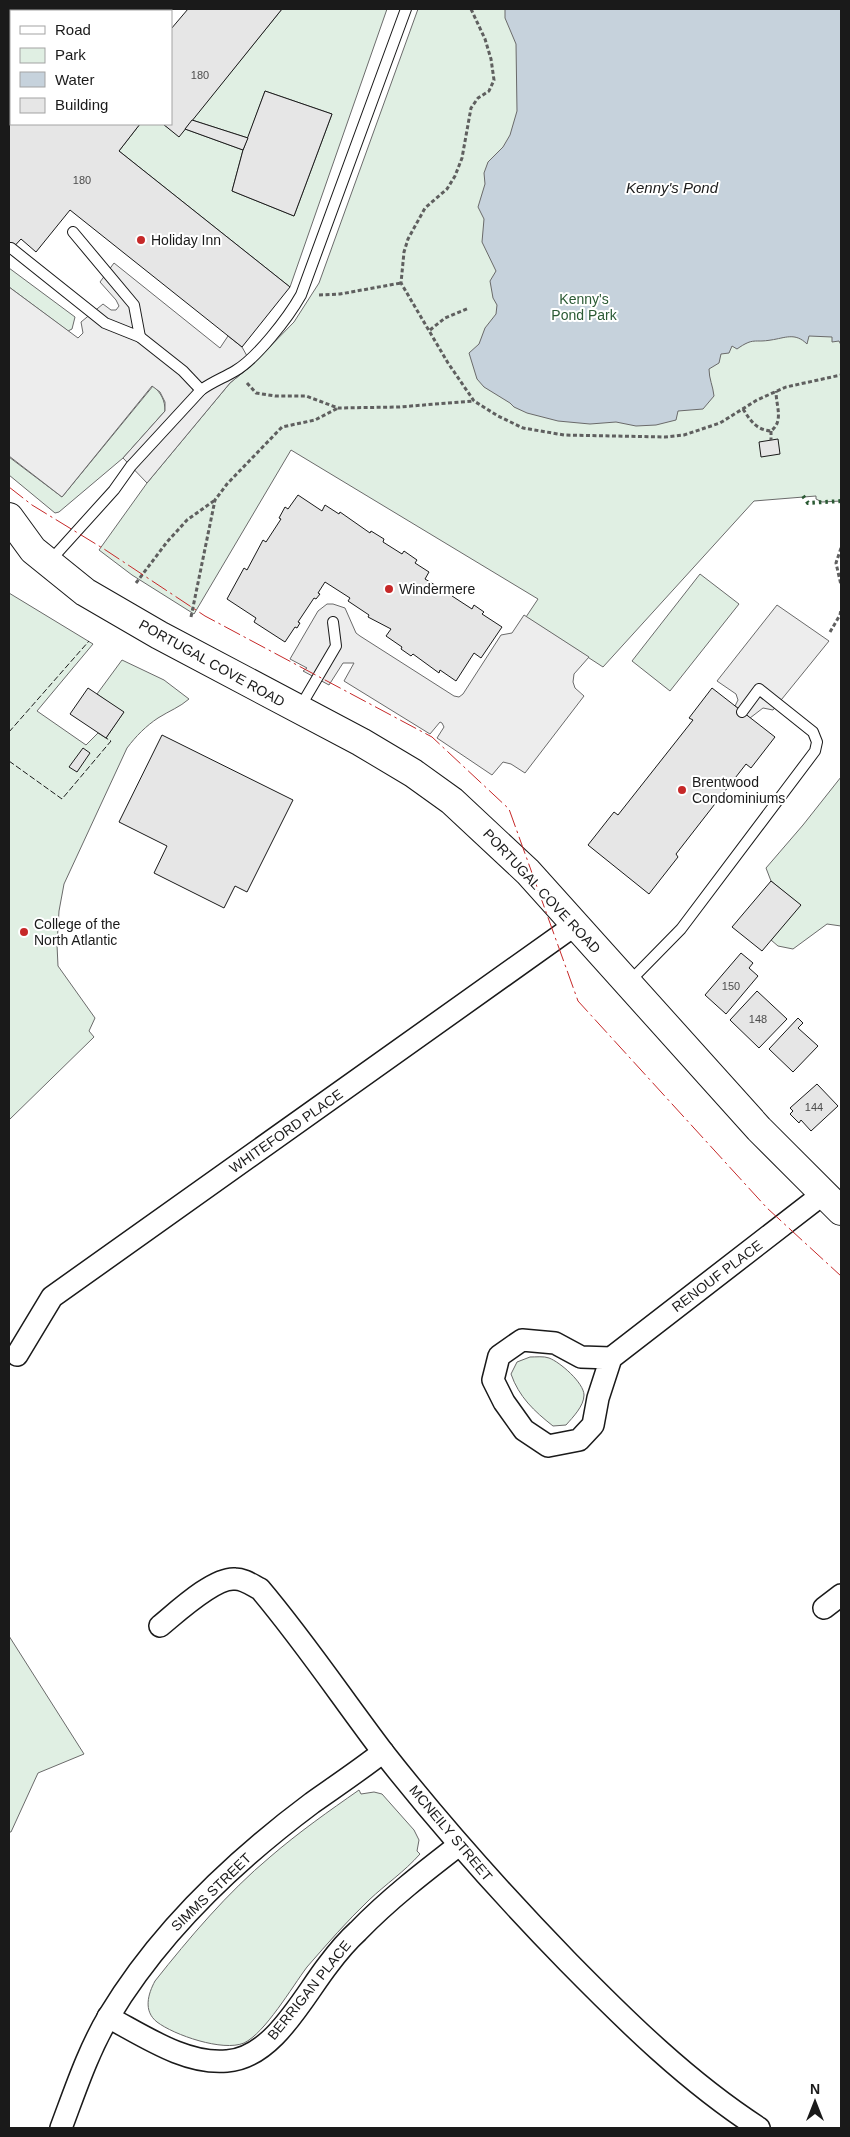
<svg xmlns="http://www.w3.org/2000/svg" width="850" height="2137" font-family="Arial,sans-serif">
	<rect width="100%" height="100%" fill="#fff"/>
	<g fill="#e0efe3" stroke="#6a6a6a">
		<path d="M282,9h105l-97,278 -171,-136 21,-27h23l16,12 6,-7 58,21 -11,41 62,25 38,-102 -67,-23 -17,47 -56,-18z"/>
		<path d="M418,9h423v492l-19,1 -6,-3v-3l-62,5 -151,166 -77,-50 12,-18 -247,-149 -97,164 -62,-39 -33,-25 48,-67 83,-100 22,-18 42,-43 25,-39z"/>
		<path d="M9,268l66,49 -3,12 -4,2 -59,-44z"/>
		<path d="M153,386c8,7 12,14 12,25l-42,47 -64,54 -4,1 -46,-38v-18l53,40z"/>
		<path d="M700,574l39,30 -69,87 -38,-30z"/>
		<path d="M9,593l84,51 -56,67 49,34 12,-12 8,5 17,-25 -26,-19 25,-34 42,20 25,19c-9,8 -20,12 -31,19 -12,8 -22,18 -31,30l-63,136 -5,27 -2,34 1,21 37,52 -6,13 5,6 -85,83z"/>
		<path d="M841,777v149l-14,-2 -34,25 -15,-3 -7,-6 29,-35 -29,-24 -5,-13 37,-43z"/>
		<path d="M530,1357c6,0 14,-1 19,1 11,4 35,25 35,37 0,11 -11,22 -18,30l-13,1c-19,-15 -34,-29 -42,-52l6,-12z"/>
		<path d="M9,1636l75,118 -46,19 -27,59h-2z"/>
		<path d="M359,1790l2,4 13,-2 8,2 32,36 5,10 -2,11 3,3c-16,18 -34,30 -51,46 -22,21 -42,44 -62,67 -15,20 -42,66 -63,76 -21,9 -70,-8 -87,-21 -14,-11 -9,-28 -2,-41 34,-43 73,-89 115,-124 29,-25 59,-46 89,-67z"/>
	</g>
	<g fill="#ededed" stroke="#6a6a6a">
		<path d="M114,263l106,85 8,-12 14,11 10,18 -22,18 -83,100 -24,-25 42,-47v-9l-5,-10 -8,-6 -90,111 -53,-41v-169l69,51 5,-5 -2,-11 22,-18 8,6h5l3,-4 -3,-6 -16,-18z"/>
		<path d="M327,604h6l12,4 11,25 4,3 94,60 5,1 4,-3 38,-59 11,-2 12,-18 65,42 -15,17 -1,8 2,6 9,8 -59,77 -14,-9 -8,-2 -11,13 -55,-37 7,-11 -2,-4 -2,-1 -10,12 -86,-53 10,-18h-11l-14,22 -26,-14 4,-3 -17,-9 28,-48z"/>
		<path d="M777,605l52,36 -56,69 -10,-2 -13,10 -15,-12 3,-6 -2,-6 -19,-13z"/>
	</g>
	<path fill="#c6d2dc" stroke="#6a6a6a" d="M505,9h336v336l-2,-4 -7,1v-5l-23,-1 -2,8c-12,-12 -22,-6 -36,-4 -17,3 -17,-3 -34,9l-5,-3 -3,7 -8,1 -2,9 -10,6c0,10 4,17 5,27l-11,13 -25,2 -2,9 -20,5 -20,1 -20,-4 -26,2 -32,-3 -31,-8 -13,-6 -4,-4 -26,-16 -7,-8 -8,-26 10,-9 6,-16 11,-14 1,-9 -4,-7 -3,-17 6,-10 -14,-29 2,-23 -6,-12 7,-23 -1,-11 4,-11 15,-15 7,-12 7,-24 -1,-67 -11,-26z"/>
	<g fill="#e6e6e6" stroke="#1a1a1a">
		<path d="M18,9h31l3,2h-36z"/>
		<path d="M188,9h94l-103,128 -16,-13h8v-95z"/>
		<path d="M11,18v106h129l-21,27 171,136 -48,60 -172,-137 -34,42 -15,-13 -12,13v-231z"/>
		<path d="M265,91l67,23 -38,102 -62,-25 11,-41z"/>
		<path d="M192,120l56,18 -5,12 -58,-21z"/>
		<path d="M778,439l2,15 -19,3 -2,-15z"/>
		<path d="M298,495l24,16 3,-6 14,9 1,-2 30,21 1,-2 13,8 -1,3 19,12 2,-3 13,9 -2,3 14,9 -4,7 18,11 2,-2 9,6 -2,2 20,13 2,-4 10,7 -2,2 20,13 -21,31 -7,-5 -18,28 -16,-11 -1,3 -26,-19 -2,2 -10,-7 1,-2 -16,-11 5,-7 -23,-12 1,-2 -21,-14 2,-3 -25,-16 -7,11 2,1 -4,5 -2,-1 -16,24 2,1 -3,5 -2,-1 -10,15 -31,-20 2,-4 -29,-19 17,-31 3,2 16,-30 3,2 15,-23 -2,-1 6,-11 3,2z"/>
		<path d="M88,688l36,24 -18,26 -36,-24z"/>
		<path d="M712,688l63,49 -24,31 -5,-4 -70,90 2,3 -29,37 -61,-49 26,-33 4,3 75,-95 -4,-2z"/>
		<path d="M162,735l131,65 -46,92 -12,-6 -11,22 -70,-35 13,-27 -48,-24z"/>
		<path d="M83,748l7,5 -13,19 -8,-5z"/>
		<path d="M771,881l30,24 -39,46 -30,-24z"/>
		<path d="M741,953l12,10 -4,5 9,8 -32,38 -21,-19z"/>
		<path d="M757,991l30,28 -28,29 -29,-28z"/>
		<path d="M798,1018l5,5 -5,5 20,18 -25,26 -24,-23z"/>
		<path d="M817,1084l21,22 -27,25 -10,-11 -2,3 -9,-9 3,-3 -3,-3z"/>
	</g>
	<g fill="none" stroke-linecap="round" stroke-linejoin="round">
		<g stroke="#1a1a1a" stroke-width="12">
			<g id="service">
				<path d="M73,232l61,73 6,32"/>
				<path d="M11,248l94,75 35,14 43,34 18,19"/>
				<path d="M49,562l65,-72 17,-24 70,-76c11,-8 22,-12 34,-19 22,-13 53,-53 66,-76l105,-286"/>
				<path d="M299,709l37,-63 -3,-24"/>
				<path d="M628,983l53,-54 134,-178 2,-9 -4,-10 -54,-43 -17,23"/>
			</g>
		</g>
		<g stroke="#1a1a1a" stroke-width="24">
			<g id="minor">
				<path d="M17,1355l35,-58 523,-372"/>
				<path d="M611,1358l-13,40 -5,27 -14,15 -31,6 -24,-16 -20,-28 -11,-22 6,-24 23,-16 33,3 26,14 30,1 212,-164"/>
				<path d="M824,1608l17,-13"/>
				<path d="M160,1626c16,-13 54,-49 75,-47 9,0 17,6 25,10 44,52 82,109 123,163 58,74 120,143 185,210 59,60 120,120 191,166"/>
				<path d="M108,2017c36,19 78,48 119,44 46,-3 76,-64 101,-96 9,-12 19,-24 30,-34 31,-32 66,-59 101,-86"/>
				<path d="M61,2128c14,-37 27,-77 48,-112 51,-85 124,-154 203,-213 24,-17 48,-33 71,-51"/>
			</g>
		</g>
		<g stroke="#1a1a1a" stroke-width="30">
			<path id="primary" d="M9,517l24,33 52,42 74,43 202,107 52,31 39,28 76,71 231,257 82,82"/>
		</g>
		<g stroke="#5f5f5f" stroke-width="3" stroke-dasharray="4 2.5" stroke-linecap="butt">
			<path d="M471,9l14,30 6,20 3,21 -5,11 -11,7 -7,10 -9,50 -7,18 -8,13 -22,19 -17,31 -4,13 -3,31 47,80 26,38 24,15 25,12 41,7 101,2 19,-2 36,-12 37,-23 29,-13 55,-12"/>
			<path d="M319,295l21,-1 61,-11"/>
			<path d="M430,330l15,-12 24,-10"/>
			<path d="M247,383l9,10 19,3h31l32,12 61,-1 74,-6"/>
			<path d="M743,409c7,11 13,21 28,22 13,-10 5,-25 5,-40"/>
			<path d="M771,431v9"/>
			<path d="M841,548l-5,15 5,22"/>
			<path d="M136,583l31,-41 20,-22 28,-20"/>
			<path d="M191,617l24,-117 12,-16 55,-57 33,-7 23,-12"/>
			<path d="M830,632l10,-17 1,-6"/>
		</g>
		<use href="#service" stroke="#fff" stroke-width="10"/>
		<use href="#minor" stroke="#fff" stroke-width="21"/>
		<use href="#primary" stroke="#fff" stroke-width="28"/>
		<path stroke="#2b5a34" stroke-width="4" stroke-dasharray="2.5 4" stroke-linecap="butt" d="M803,496l5,7 33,-2"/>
		<g stroke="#1a1a1a" stroke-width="1" stroke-dasharray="6 2.5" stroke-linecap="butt">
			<path d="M9,732l80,-91"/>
			<path d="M9,761l53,38 49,-58 -5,-3"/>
		</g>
		<path stroke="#c62828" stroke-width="1" stroke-dasharray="18 4 2.5 4" stroke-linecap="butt" d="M9,487l23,18 72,44 101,67 227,121 77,72 69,192 189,207 74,68"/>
	</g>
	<g fill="#c62828" stroke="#fff" stroke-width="2">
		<circle cx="141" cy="240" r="5"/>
		<circle cx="389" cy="589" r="5"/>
		<circle cx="682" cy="790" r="5"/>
		<circle cx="24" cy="932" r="5"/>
	</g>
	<g text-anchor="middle" stroke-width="4" stroke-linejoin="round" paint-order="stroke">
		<g font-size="11" fill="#4d4d4d">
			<text x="200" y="79">180</text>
			<text x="82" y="184">180</text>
			<text x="731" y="990">150</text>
			<text x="758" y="1023">148</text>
			<text x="814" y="1111">144</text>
		</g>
		<g font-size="14" fill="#1a1a1a" stroke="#fff" text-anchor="start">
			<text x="151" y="245">Holiday Inn</text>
			<text x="399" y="594">Windermere</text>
			<text x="692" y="787">Brentwood<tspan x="692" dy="16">Condominiums</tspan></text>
			<text x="34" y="929">College of the<tspan x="34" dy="16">North Atlantic</tspan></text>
		</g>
		<g font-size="14" fill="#2b5a34" stroke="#fff">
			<text x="584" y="304">Kenny's<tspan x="584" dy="16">Pond Park</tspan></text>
		</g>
		<g font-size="14" fill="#1a1a1a" stroke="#fff">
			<text transform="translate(212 663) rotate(29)" y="5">PORTUGAL COVE ROAD</text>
			<text transform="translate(542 891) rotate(47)" y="5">PORTUGAL COVE ROAD</text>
			<text transform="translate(286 1131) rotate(-35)" y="5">WHITEFORD PLACE</text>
			<text transform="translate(717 1276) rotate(-37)" y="5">RENOUF PLACE</text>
			<text transform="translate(451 1833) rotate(50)" y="5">MCNEILY STREET</text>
			<text transform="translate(211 1892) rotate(-44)" y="5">SIMMS STREET</text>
			<text transform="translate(309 1990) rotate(-51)" y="5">BERRIGAN PLACE</text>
		</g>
		<g font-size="15" font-style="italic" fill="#1a1a1a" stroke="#fff">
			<text x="672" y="193">Kenny's Pond</text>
		</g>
	</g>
	<rect width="850" height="2137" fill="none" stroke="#1a1a1a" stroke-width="20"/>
	<rect x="10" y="10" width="162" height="115" fill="#ffffff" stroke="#a3a3a3"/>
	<rect x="20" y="26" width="25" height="8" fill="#ffffff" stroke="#a3a3a3"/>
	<text x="55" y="35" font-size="15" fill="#1a1a1a">Road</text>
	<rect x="20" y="48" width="25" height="15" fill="#e0efe3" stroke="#a3a3a3"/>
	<text x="55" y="60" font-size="15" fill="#1a1a1a">Park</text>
	<rect x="20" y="72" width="25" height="15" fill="#c6d2dc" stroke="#a3a3a3"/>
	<text x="55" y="85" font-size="15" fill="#1a1a1a">Water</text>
	<rect x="20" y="98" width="25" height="15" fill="#e6e6e6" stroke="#a3a3a3"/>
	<text x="55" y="110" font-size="15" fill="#1a1a1a">Building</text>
	<g transform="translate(815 2102)" stroke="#ffffff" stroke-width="4" paint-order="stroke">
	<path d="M0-4L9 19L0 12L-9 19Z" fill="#1a1a1a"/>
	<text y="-8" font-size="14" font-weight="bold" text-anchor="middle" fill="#1a1a1a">N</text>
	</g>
</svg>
